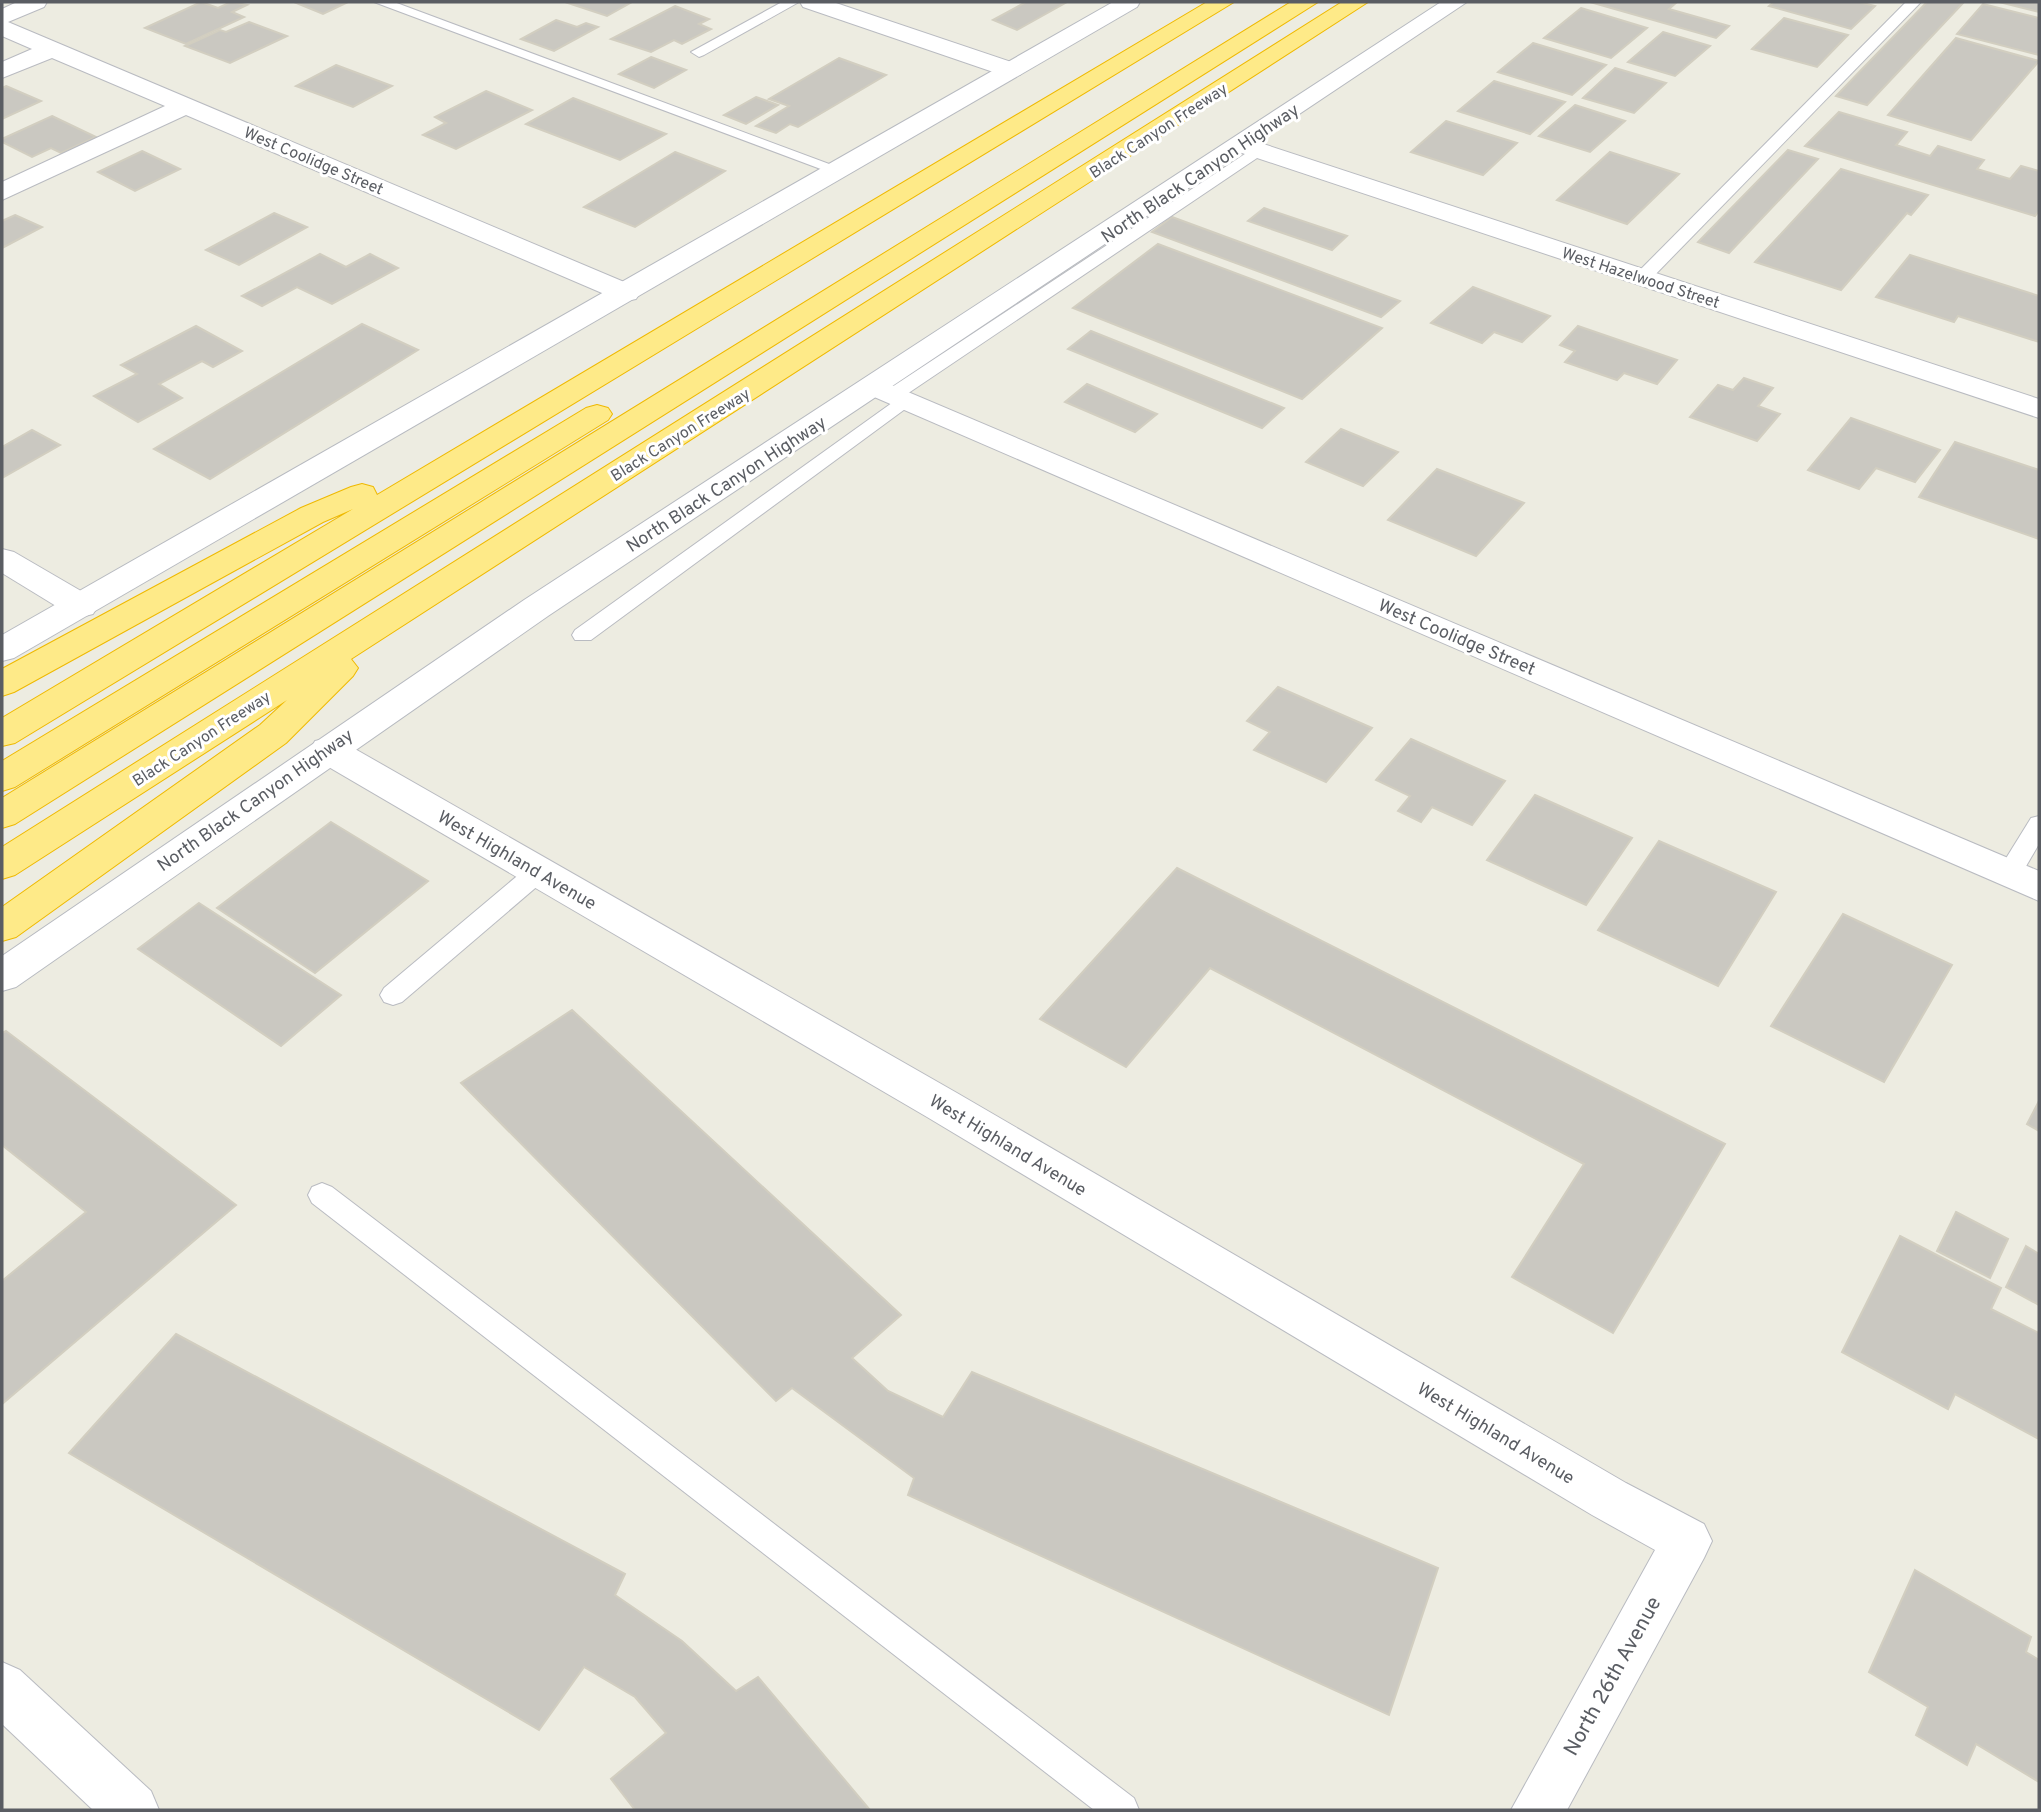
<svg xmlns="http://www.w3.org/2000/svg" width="2041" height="1812" font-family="Overpass,sans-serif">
	<rect width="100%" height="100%" fill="#edece1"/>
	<g fill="#cac8c1" stroke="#d2cec0" stroke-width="2">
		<path d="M201,2l17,6 13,-6 16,3 -15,7 12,5 -58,27 -41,-16z"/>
		<path d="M294,2h54l-25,12z"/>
		<path d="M565,2h67l-25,14z"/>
		<path d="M1026,2h41l-50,28 -24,-10z"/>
		<path d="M1590,2h87l-8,7 60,17 -13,12z"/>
		<path d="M1774,2h85l16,4 -24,23 -82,-23z"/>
		<path d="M1927,2h37l-97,103 -31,-9z"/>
		<path d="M1999,2h40v10z"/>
		<path d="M1983,4l56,14v37l-82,-21z"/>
		<path d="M675,6l34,13 -10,5 12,5 -29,15 -8,-4 -23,12 -40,-13z"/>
		<path d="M1581,8l66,20 -36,30 -67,-20z"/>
		<path d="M1784,18l64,17 -31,32 -65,-18z"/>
		<path d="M556,20l21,7 9,-4 12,4 -44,24 -33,-12z"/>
		<path d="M249,22l38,14 -57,27 -45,-17 35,-16 6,2z"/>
		<path d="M1663,32l47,14 -35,30 -47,-14z"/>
		<path d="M1956,38l83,23 -68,79 -83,-25z"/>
		<path d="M1533,43l73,22 -34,30 -74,-23z"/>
		<path d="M651,57l35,13 -32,18 -35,-14z"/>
		<path d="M839,58l47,17 -88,52 -8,-3 -14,9 -20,-7 33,-20 -20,-7z"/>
		<path d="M336,65l56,21 -39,21 -57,-21z"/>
		<path d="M1615,68l51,15 -32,30 -51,-15z"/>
		<path d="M1494,81l71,21 -35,32 -72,-23z"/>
		<path d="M6,86l35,15 -39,18v-31z"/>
		<path d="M486,91l46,19 -76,39 -33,-14 23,-12 -11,-6z"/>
		<path d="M756,97l22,8 -32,19 -22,-9z"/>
		<path d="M573,98l93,36 -46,26 -94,-36z"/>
		<path d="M1575,105l50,16 -35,31 -51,-16z"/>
		<path d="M1839,112l68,20 -11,13 34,11 8,-10 46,14 -7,9 33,10 11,-13 18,5v40l-4,5 -230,-70z"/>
		<path d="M52,116l44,21 -35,16 -10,-5 -19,9 -30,-15v-3z"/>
		<path d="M1446,121l71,22 -34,32 -72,-23z"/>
		<path d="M1788,150l30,9 -89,94 -31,-11z"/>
		<path d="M142,151l38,18 -45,22 -37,-19z"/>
		<path d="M675,152l50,19 -90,56 -51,-20z"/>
		<path d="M1610,152l69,22 -52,50 -70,-24z"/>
		<path d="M1841,169l87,26 -17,20 -4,-2 -66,77 -86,-28z"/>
		<path d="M1264,208l83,28 -15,14 -84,-29z"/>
		<path d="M274,213l33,14 -68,38 -33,-15z"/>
		<path d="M15,215l27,12 -40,21v-27z"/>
		<path d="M1172,217l228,84 -19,16 -229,-85z"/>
		<path d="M1158,244l224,84 -80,71 -229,-91z"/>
		<path d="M320,254l26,13 24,-13 28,14 -66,36 -35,-17 -35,19 -20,-10z"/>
		<path d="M1910,255l129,41v46l-81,-26 -4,6 -78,-25z"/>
		<path d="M1473,287l77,29 -28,26 -28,-10 -12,11 -51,-20z"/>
		<path d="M362,324l56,26 -208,129 -56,-30z"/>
		<path d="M196,326l46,25 -29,16 -11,-6 -43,23 23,14 -44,24 -44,-26 43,-22 -16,-9z"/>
		<path d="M1578,326l99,34 -20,24 -33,-11 -7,7 -52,-18 10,-11 -15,-6z"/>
		<path d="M1091,331l193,77 -22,20 -194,-79z"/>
		<path d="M1744,378l29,10 -15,18 22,8 -23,27 -67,-24 28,-32 15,5z"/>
		<path d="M1087,384l70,30 -22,18 -70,-30z"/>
		<path d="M1851,418l89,32 -25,32 -39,-14 -17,21 -51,-19z"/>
		<path d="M1341,429l57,23 -35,34 -57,-24z"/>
		<path d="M32,430l28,15 -58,33v-31z"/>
		<path d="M1955,442l84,28v69l-120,-42z"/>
		<path d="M1437,469l87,34 -48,53 -88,-36z"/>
		<path d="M1278,687l94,41 -46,54 -72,-32 16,-18 -23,-11z"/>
		<path d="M1411,739l94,42 -33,44 -40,-18 -11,15 -23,-11 12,-15 -34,-16z"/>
		<path d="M1535,795l97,43 -46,67 -99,-45z"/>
		<path d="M331,822l97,59 -113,92 -98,-65z"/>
		<path d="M1659,841l117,51 -58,94 -120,-56z"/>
		<path d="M1177,868l548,276 -112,189 -101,-56 72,-113 -374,-196 -84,99 -86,-48z"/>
		<path d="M199,903l142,92 -60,51 -143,-97z"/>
		<path d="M1843,914l109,51 -68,117 -113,-56z"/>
		<path d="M572,1010l329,305 -49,43 36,33 55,26 29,-45 466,196 -49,147 -481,-220 6,-17 -122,-90 -16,13 -315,-318z"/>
		<path d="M6,1031l230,174 -234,199v-123l84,-69 -84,-67v-112z"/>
		<path d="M2039,1101v30l-12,-7z"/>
		<path d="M1956,1212l52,27 -18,39 -53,-27z"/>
		<path d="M1900,1236l101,52 -10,21 48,24v106l-84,-45 -7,15 -106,-57z"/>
		<path d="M2026,1246l13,8v51l-33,-18z"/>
		<path d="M176,1334l449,240 -10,21 67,46 54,50 22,-14 112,133h-235l-24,-31 55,-46 -31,-36 -51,-30 -45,63 -470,-277z"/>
		<path d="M1915,1570l116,67 -5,15 13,8v122l-63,-38 -9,21 -51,-30 12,-28 -59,-35z"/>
	</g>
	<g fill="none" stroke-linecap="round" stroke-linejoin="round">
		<g stroke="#b9bbc1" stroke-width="2">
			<g id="service">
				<path d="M374,2h20l454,169 -2,3h-12z"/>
				<path d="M782,2h17l-95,53 -5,2 -8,-5z"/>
				<path d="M1906,2h15l-272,279h-12l-3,-4 3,-4z"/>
				<path d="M1257,146l8,5 -2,3 -359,242 10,1 2,4 -325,239h-16l-3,-5 3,-5 321,-230 -10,-1 -2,-4 2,-4z"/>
				<path d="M2039,816v28l-21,36 -9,3 -9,-3 -3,-6 3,-6 31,-50z"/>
				<path d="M538,863l9,3 3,6 -3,6 -145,124 -9,3 -9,-3 -4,-7 4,-7 145,-122z"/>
				<path d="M322,1183l10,4 802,611 5,12h-45l-782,-607 -4,-8 4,-8z"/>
			</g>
		</g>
		<g stroke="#b9bbc1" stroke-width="2">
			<g id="minor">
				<path d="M17,2h30l-3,5 -36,15 628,265 4,6 -4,6 -10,2 -10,-2 -430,-184 -184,85v-18l163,-76 -113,-48 -50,20v-16l30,-13 -30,-13v-27z"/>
				<path d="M800,2h33l187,63 3,5 -3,5h-18l-199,-68z"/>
				<path d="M1242,137l797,262v19l-806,-268 -4,-5 4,-5z"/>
				<path d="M875,378l1164,493v30l-1174,-508 -5,-6 5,-6z"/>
				<path d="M2,549l12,3 79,46 5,8 -5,8 -12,3 -12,-3 -67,-41z"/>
				<path d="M328,738l13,3 616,352 669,390 78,41 8,17 -8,17 -137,252h-56l144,-260 -63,-35 -665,-398 -612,-358 -5,-9 5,-9z"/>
				<path d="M2,1662l18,8 131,121 8,19h-66l-91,-86z"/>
			</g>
		</g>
		<g stroke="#b7bac0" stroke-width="2">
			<g id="secondary">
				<path d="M1113,2h27l-3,5 -1123,651 -12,3v-26z"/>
				<path d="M1441,2h26l-919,614 -532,371 -14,4v-35l522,-356z"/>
			</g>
		</g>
		<g stroke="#efb900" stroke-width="2">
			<g id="motorway">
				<path d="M1207,2h27l-1219,741 -13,3v-28l351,-209 -30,13 -309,170 -12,4v-27l299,-161 50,-21 11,-3 11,3 4,8z"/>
				<path d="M1291,2h27l-1303,822 -13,4v-30z"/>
				<path d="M1342,2h26l-1017,657 7,9 -5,8 -67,67 -270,194 -14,4v-34l258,-182 27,-25 -272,175 -13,4v-32z"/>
				<path d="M597,405l11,3 4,6 -4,6 -593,367 -13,4v-30l584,-353z"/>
			</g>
		</g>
		<use href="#service" fill="#fff" fill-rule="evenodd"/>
		<use href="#minor" fill="#fff" fill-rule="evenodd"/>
		<use href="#secondary" fill="#fff" fill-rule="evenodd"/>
		<use href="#motorway" fill="#feea88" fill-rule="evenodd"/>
	</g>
	<g text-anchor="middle" stroke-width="6" stroke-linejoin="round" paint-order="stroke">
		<g font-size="16" fill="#5a5d63" stroke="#fff">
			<text transform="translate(1158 130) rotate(-33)" y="6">Black Canyon Freeway</text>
			<text transform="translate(314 160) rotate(23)" y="6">West Coolidge Street</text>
			<text transform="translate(1641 277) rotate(18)" y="6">West Hazelwood Street</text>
			<text transform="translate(680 434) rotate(-32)" y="6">Black Canyon Freeway</text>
			<text transform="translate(201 738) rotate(-33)" y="6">Black Canyon Freeway</text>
		</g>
		<g font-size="18" fill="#5a5d63" stroke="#fff">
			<text transform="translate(1200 173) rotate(-34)" y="6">North Black Canyon Highway</text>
			<text transform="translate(726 484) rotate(-33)" y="6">North Black Canyon Highway</text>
			<text transform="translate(1457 637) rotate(23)" y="6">West Coolidge Street</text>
			<text transform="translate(255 800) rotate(-35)" y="6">North Black Canyon Highway</text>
			<text transform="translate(517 860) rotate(30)" y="6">West Highland Avenue</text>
			<text transform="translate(1008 1145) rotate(31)" y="6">West Highland Avenue</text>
			<text transform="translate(1496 1433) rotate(31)" y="6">West Highland Avenue</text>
		</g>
		<g font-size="21" fill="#5a5d63" stroke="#fff">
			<text transform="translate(1612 1676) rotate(-61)" y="7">North 26th Avenue</text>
		</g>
	</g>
	<rect width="2041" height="1812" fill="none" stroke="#5a5d63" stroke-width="7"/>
</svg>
